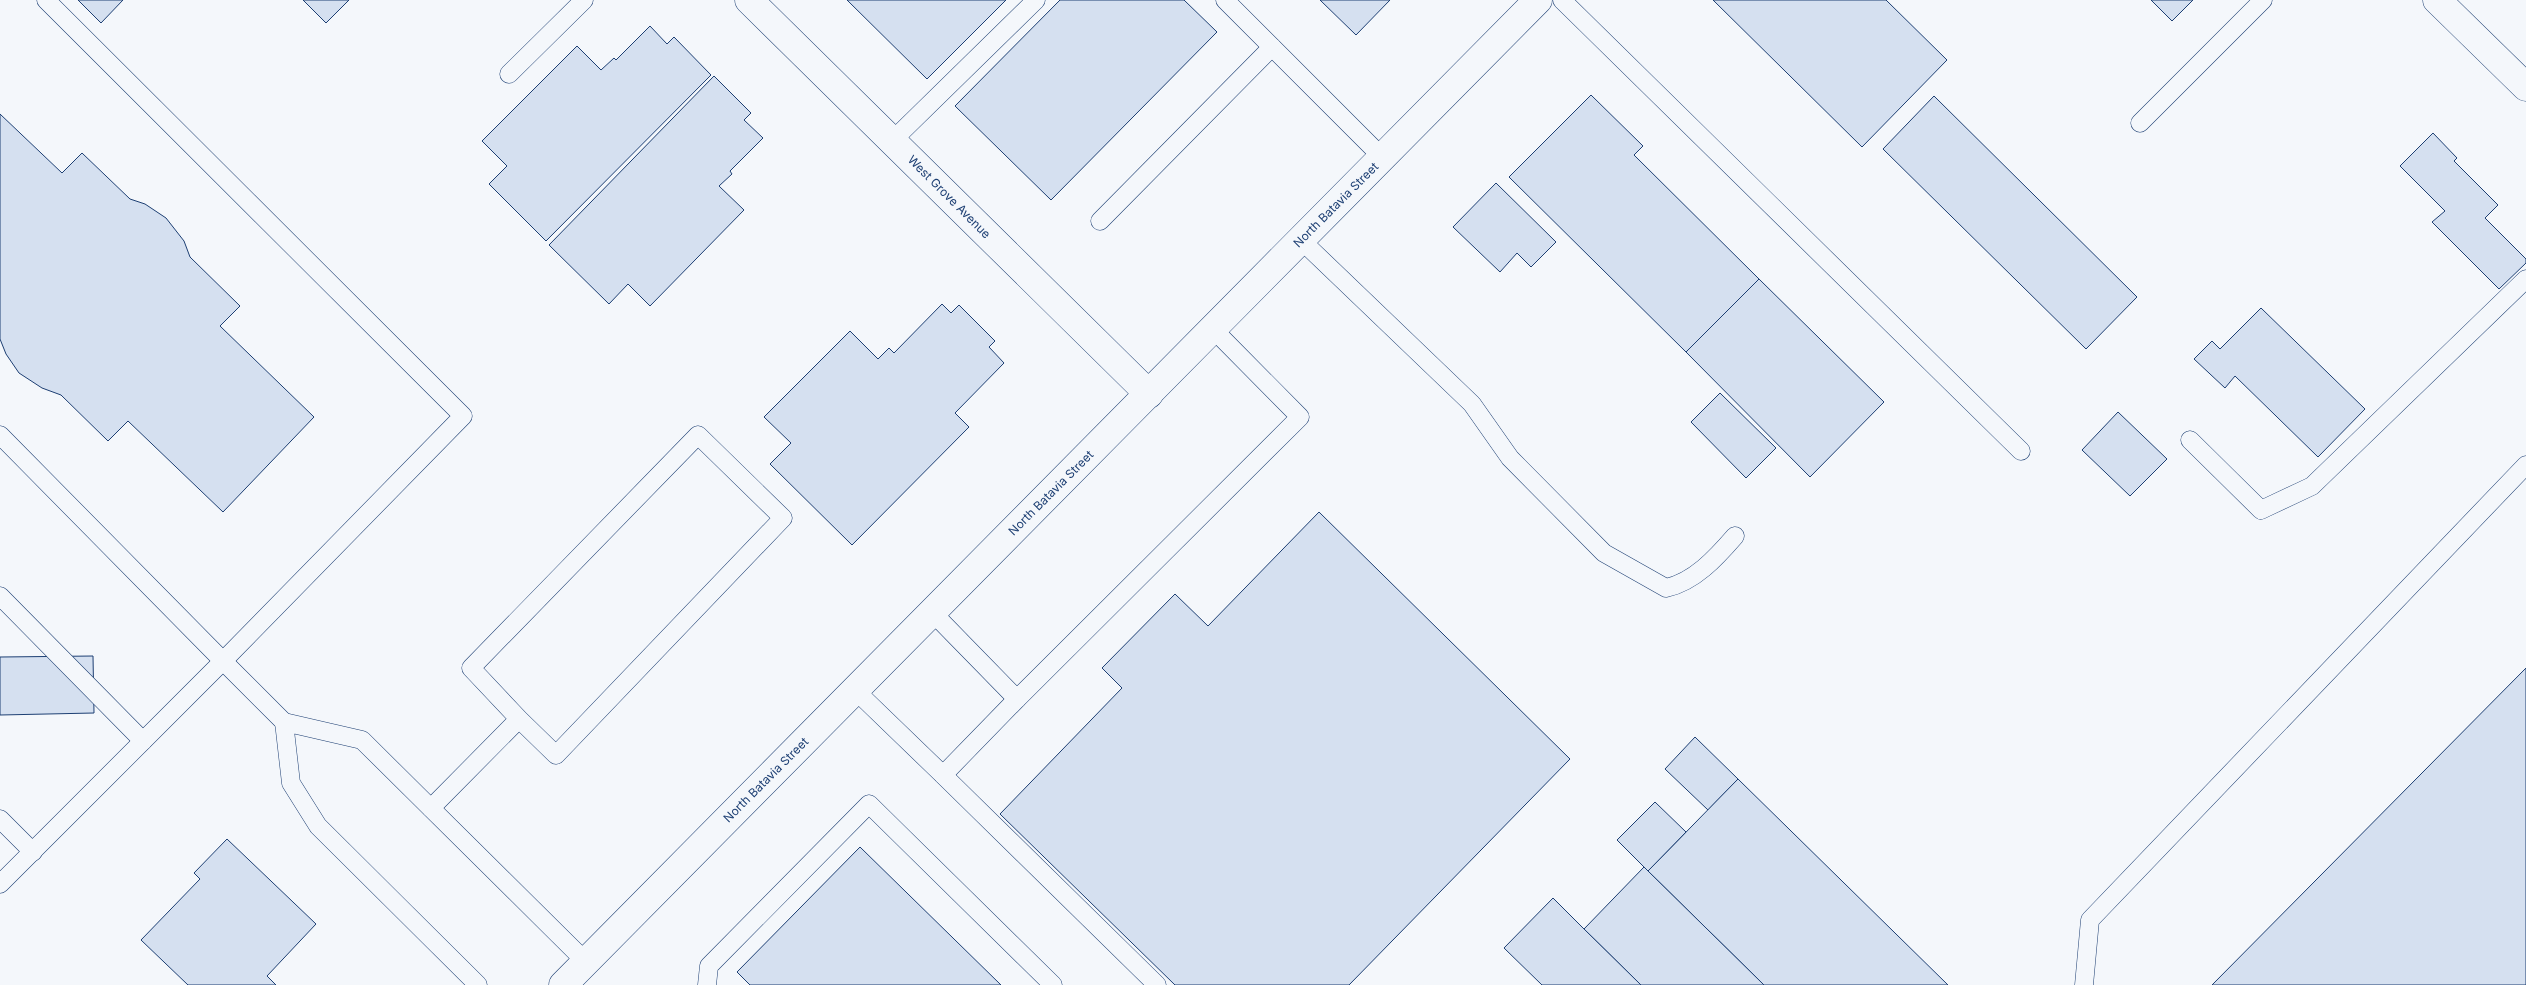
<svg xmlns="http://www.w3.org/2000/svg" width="2526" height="985" font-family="Inter,sans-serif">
	<rect width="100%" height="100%" fill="#f4f7fb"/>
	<g fill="#d5e0f0" stroke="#1d3f73">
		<path d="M78,0h45l-22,23z"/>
		<path d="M303,0h46l-23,23z"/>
		<path d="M847,0h159l-79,79z"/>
		<path d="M1060,0h124l33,32 -166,168 -96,-94z"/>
		<path d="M1320,0h70l-34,35z"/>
		<path d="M1713,0h173l61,60 -85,87z"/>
		<path d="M2151,0h42l-21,21z"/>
		<path d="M650,26l17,18 7,-7 37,38 -165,166 -57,-57 18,-18 -25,-25 95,-95 24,24 13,-12 2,2z"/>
		<path d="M714,76l37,37 -7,7 19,18 -33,33 2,3 -13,12 25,24 -94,96 -22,-22 -19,20 -60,-59z"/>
		<path d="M1591,95l52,51 -9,9 125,124 -73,73 -177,-175z"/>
		<path d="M1934,96l203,201 -51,52 -203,-200z"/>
		<path d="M0,114l62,59 20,-20 48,46 15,5 21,14 18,23 6,16 50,49 -20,20 94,91 -91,95 -95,-91 -20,20 -47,-46 -19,-7 -23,-15 -13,-19 -6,-15z"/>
		<path d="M2433,133l24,25 -3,3 44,44 -13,13 41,41v4l-27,26 -67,-67 13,-11 -45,-45z"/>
		<path d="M1496,183l60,59 -25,25 -14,-14 -17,19 -47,-45z"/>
		<path d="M1759,279l125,123 -74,75 -124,-125z"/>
		<path d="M942,304l9,9 8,-8 36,36 -6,6 15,16 -49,50 14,14 -117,118 -82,-81 21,-21 -27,-26 86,-86 28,28 11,-11 5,5z"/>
		<path d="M2261,308l104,101 -47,48 -83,-81 -10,12 -31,-29 18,-18 8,8z"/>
		<path d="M1720,393l56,55 -30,30 -55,-56z"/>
		<path d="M2118,412l49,47 -37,37 -48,-46z"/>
		<path d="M1319,512l251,247 -221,226h-174l-175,-171 122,-126 -20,-20 73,-74 33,32z"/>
		<path d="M93,656l1,57 -94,2v-58z"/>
		<path d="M2526,668v317h-314z"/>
		<path d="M1695,737l43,42 -30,31 -43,-41z"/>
		<path d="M1738,779l210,206h-184l-116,-114z"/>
		<path d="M1655,802l31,30 -38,39 -31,-31z"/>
		<path d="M227,839l89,85 -49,52 9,9h-88l-47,-45 59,-61 -6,-6z"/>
		<path d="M860,847l141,138h-251l-13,-13z"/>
		<path d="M1644,867l4,4 116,114h-123l-57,-56z"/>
		<path d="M1553,898l31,31 57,56h-99l-38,-37z"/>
	</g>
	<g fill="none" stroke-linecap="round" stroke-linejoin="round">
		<g stroke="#1d3f73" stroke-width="19">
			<g id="lane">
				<path d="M1225,0l157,157"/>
				<path d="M1562,0l459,451"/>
				<path d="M509,74l75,-74"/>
				<path d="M2140,123l123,-123"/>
				<path d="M892,141l144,-141"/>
				<path d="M1100,221l172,-174"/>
				<path d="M1301,240l171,164 38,54 94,95 62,35c28,-6 50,-30 69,-52"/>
				<path d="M0,435l223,226 240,-245 -417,-416"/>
				<path d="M2190,440l71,70 51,-24 214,-207"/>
				<path d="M0,596l143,145"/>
				<path d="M932,612l85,87 283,-282 -87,-88"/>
				<path d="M855,690l88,85 74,-76"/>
				<path d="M943,775l214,210"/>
				<path d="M431,808l88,-89 -48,-51 227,-233 85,83 -227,237 -37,-36"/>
				<path d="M0,819l33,33"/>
				<path d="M0,884l223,-223 61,61"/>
				<path d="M478,985l-160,-159 -27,-43 -7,-61 78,18 224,222"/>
				<path d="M707,985l2,-19 160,-162 184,181"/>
				<path d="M2084,985l6,-65 436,-455"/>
			</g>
		</g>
		<g stroke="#1d3f73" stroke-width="29">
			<g id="street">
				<path d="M749,0l400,394"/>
				<path d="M2437,0l89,87"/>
			</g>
		</g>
		<g stroke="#1d3f73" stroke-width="29">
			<path id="secondary" d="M563,985l975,-985"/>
		</g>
		<use href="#lane" stroke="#f4f7fb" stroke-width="18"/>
		<use href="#street" stroke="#f4f7fb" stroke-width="28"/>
		<use href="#secondary" stroke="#f4f7fb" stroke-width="28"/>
	</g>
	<g text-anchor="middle" stroke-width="4" stroke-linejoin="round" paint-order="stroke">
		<g font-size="12" fill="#1d3f73" stroke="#f4f7fb">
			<text transform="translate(949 197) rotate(45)" y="4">West Grove Avenue</text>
			<text transform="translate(1336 205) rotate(-45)" y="4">North Batavia Street</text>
			<text transform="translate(1051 493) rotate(-45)" y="4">North Batavia Street</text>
			<text transform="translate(766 780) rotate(-45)" y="4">North Batavia Street</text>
		</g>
	</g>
</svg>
